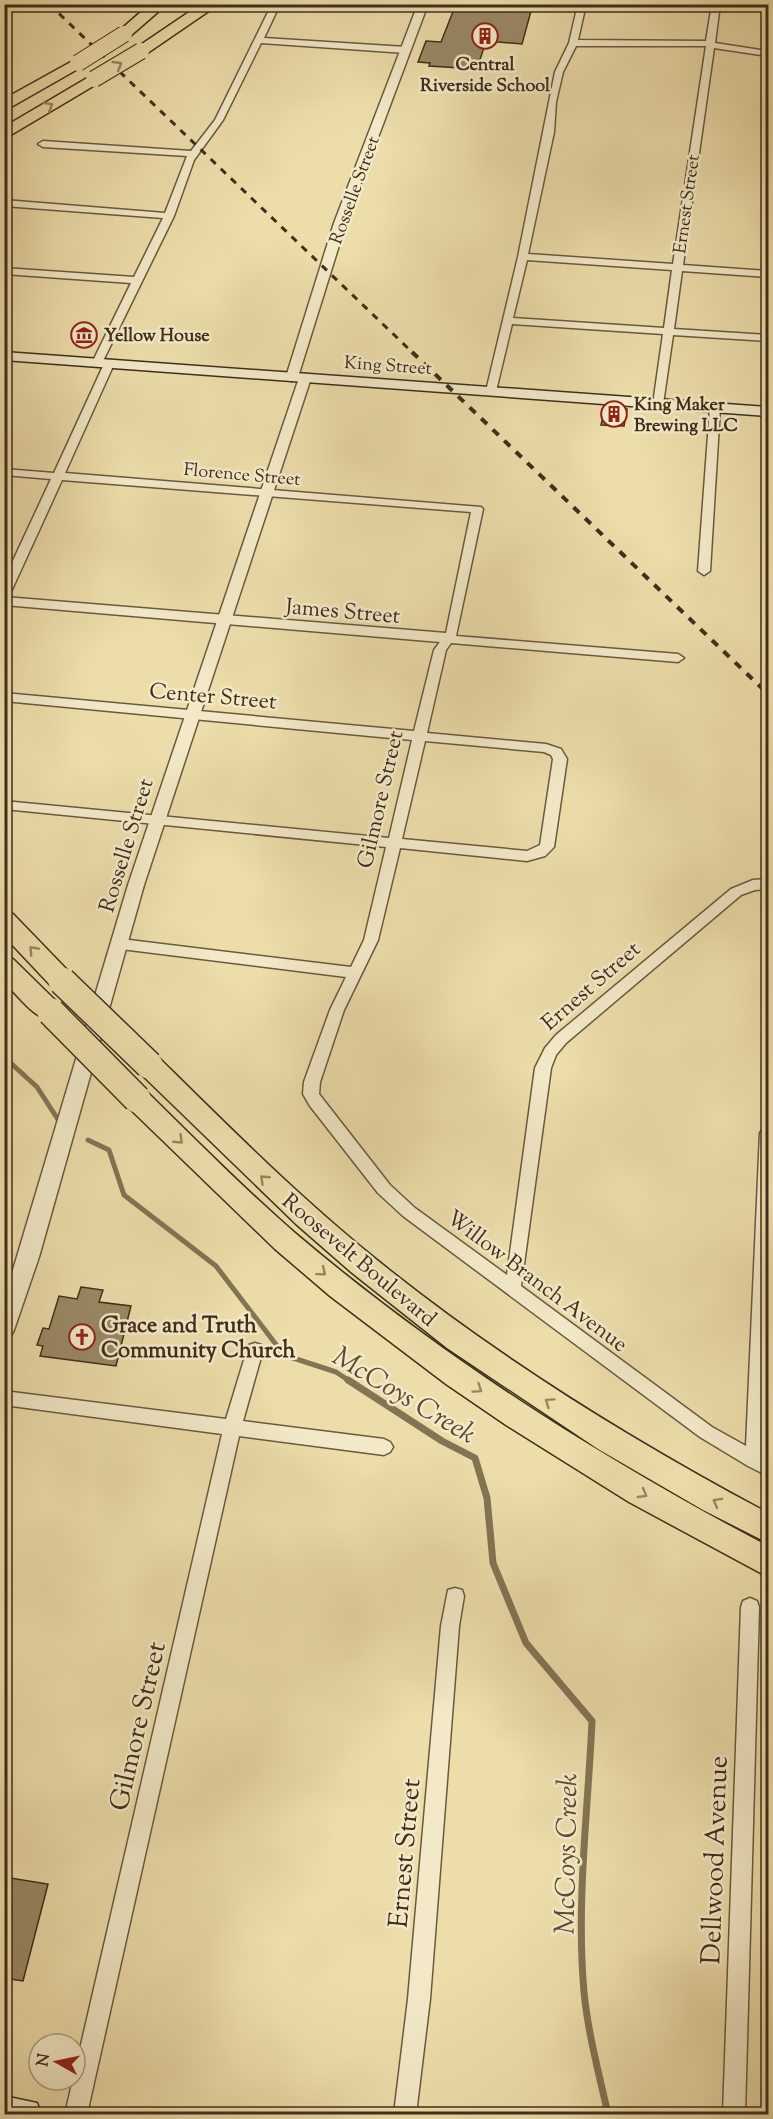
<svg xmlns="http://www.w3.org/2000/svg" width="773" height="2119" font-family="'Sorts Mill Goudy',serif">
	<rect width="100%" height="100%" fill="#ecddab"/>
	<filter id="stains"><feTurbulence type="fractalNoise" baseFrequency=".00333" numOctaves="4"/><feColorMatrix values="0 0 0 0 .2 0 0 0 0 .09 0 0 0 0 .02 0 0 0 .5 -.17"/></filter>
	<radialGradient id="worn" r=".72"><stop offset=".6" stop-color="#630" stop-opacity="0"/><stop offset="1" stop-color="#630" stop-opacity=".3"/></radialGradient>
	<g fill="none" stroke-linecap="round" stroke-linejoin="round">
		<g stroke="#837454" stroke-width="5">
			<path d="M4,1057l33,30 22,34"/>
			<path d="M88,1140l21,10 15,45 92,71 68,89 52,17 15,10"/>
		</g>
		<path stroke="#837454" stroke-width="7" d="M348,1380l94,61 33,17 12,40 6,65 33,80 66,78c-4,90 -16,181 -8,271 4,41 15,82 24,122"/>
	</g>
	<g fill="#998965" stroke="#3f2e1a" stroke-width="1.5">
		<path d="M456,4h77l-11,40 -36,-3 -9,28 -48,-3 1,-3 -12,-1 8,-21 15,1z"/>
		<path d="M605,408l22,1 -3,17 -23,-1z"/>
		<path d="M81,1287l22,3 -4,12 32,4 -15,60 -76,-10 3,-10 -6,-1 6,-17 6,1 10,-33 18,3z"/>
		<path d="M4,1877l44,7 -25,97 -19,-3z"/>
	</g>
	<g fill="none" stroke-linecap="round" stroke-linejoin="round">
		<g stroke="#6a5a3e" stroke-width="3">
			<g id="minor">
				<path d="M272,4h8l-16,34 142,9 4,3 -4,3 -145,-10 -38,77 -29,40 -20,56 -72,147 -9,2 -1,-2 39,-80 -127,-9v-6l130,9 29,-59 -159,-12v-6l161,13 22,-57 -144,-9 -5,-3 5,-3 148,10 24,-31z"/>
				<path d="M578,4h8l-8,36 128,1 6,-37h8l-5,39 53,8v5l-54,-8 -31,217 85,6v6l-86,-6 -8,58 94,6v6l-95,-6 -10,69 -5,3 -5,-3 10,-70 -151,-10 -16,67 -5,3 -5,-3 32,-134 37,-185 14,-29zM576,46h130l-33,218 -145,-10 26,-122 2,-30 7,-30zM527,260l145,10 -8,58 -151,-10z"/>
				<path d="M109,361l5,3 -49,109 416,34 2,2 -27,127 222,18 6,4 -6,4 -227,-19 -5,7 -19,83 119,11 15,5 6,10 -13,88 -9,9 -18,5 -127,-13 -22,92 -34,70 -24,72 -1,12 71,91 25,23 92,67 28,-207 10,-20 11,-13 175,-146 22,-9 15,-1v10l-13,1 -14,5 -175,148 -10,12 -5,13 -30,218 191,141 34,19 14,-313 3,-4 5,-2v189l-5,140 5,3v17l-20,-10 -48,-29 -297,-221 -25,-23 -68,-87 -7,-12 1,-12 26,-72 16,-33 -225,-28 -7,-5 7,-5 230,28 13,-27 22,-93 -382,-38v-8l385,37 23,-98 -408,-39v-8l410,38 20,-81 6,-8 -436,-37v-25l47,-101 -47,-4v-6l50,4 50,-109zM62,480l409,32 -25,121 -441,-36 5,-3zM425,741l119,11 7,3 2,4 -13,86 -13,6 -125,-12z"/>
				<path d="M715,405l5,3 -10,163 -6,4 -6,-4 12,-163z"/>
				<path d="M255,1343l6,2 2,5 -20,71 141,18 6,3 3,5 -3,5 -6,3 -145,-19 -152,678h-22l157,-680 -218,-29v-14l222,28 21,-69 2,-5z"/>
				<path d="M455,1588l7,2 2,6 -5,30 -29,373 -14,115h-22l14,-115 33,-373 7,-36z"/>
				<path d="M750,1598l7,3 2,6 -14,507h-22l18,-507 2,-6z"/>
			</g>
		</g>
		<g stroke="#6a5a3e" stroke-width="3">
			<g id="tertiary">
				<path d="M418,4h10l-82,219 -48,154 -6,4 -4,-1 -2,-3 48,-154z"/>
				<path d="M305,374l6,4 -167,507 -105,372 -25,73 -3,6 -7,2v-38l124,-415 171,-507z"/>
			</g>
		</g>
		<g stroke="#3f2e1a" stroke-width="3">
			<g id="secondary">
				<path d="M4,352l764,55v9l-764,-56z"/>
				<path d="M4,2096l33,7 4,11h-37z"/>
			</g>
		</g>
		<g stroke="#3f2e1a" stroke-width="3">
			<g id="motorway">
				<path d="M150,4h17l-38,33h-10l-3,-3 3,-3z"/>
				<path d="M201,4h18l-73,50h-10l-3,-3 3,-3z"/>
				<path d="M78,58l8,5 -3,3 -79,45v-12z"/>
				<path d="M94,74l8,5 -2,3 -96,57v-12z"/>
				<path d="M4,911l9,3 58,60 4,7 -4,7 -9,2 -9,-2 -49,-52z"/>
				<path d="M4,957l9,2 47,46 4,7 -4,7c-22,7 -40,-22 -56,-37z"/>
				<path d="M149,1055l10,3c69,68 138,137 213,198 123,100 257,183 396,257v30l-65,-33 -105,-61 -151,-101 -96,-76 -55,-48 -157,-152 -4,-7 4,-7z"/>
				<path d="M137,1089l10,3c48,47 96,96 148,141 145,123 305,225 473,313v31l-139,-75 -123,-77 -60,-41 -116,-88 -55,-47 -148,-143 -4,-7 4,-7z"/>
			</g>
		</g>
		<use href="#minor" fill="#f3e9c8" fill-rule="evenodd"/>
		<use href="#tertiary" fill="#f3e9c8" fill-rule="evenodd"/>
		<use href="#secondary" fill="#f3e9c8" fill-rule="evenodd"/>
		<use href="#motorway" fill="#ecddab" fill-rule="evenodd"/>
		<path stroke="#3f2e1a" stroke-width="3" stroke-dasharray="7 7" stroke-linecap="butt" d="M49,4l364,349"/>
		<path stroke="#3f2e1a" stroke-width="4" stroke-dasharray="8 8" stroke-linecap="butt" d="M412,352l356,342"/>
		<g stroke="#3f2e1a" stroke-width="18" stroke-linecap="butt">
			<g id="motorway-bridge-far1">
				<path d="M78,63l46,-29"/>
				<path d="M94,79l47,-28"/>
			</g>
		</g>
		<g stroke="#3f2e1a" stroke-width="30" stroke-linecap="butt">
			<g id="motorway-bridge">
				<path d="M62,981l87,84"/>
				<path d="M51,1012l86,87"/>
			</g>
		</g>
		<use href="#motorway-bridge-far1" stroke="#ecddab" stroke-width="16"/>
		<use href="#motorway-bridge" stroke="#ecddab" stroke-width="27"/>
	</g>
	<defs><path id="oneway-chevron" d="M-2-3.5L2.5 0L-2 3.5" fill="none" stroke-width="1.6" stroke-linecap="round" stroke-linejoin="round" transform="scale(1.5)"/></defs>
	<g stroke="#968662">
		<use href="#oneway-chevron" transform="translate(118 65) rotate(-31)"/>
		<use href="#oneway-chevron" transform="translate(49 106) rotate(-31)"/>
		<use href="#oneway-chevron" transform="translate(33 950) rotate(-133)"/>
		<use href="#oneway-chevron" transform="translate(179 1140) rotate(44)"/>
		<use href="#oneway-chevron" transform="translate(264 1179) rotate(-137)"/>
		<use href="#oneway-chevron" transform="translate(322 1272) rotate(40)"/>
		<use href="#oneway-chevron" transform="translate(478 1389) rotate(34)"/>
		<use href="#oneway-chevron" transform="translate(549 1402) rotate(-146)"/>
		<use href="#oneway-chevron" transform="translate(643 1494) rotate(30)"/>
		<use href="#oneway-chevron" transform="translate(717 1502) rotate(-151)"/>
	</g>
	<defs>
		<g id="building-ring" transform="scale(1.35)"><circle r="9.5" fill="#f3e9c8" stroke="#8f2418" stroke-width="1.5"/><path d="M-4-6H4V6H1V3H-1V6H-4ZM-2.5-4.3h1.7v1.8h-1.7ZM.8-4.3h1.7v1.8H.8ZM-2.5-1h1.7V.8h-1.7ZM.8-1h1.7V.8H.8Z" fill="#8f2418"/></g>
		<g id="museum-ring" transform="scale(1.35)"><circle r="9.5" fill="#f3e9c8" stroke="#8f2418" stroke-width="1.5"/><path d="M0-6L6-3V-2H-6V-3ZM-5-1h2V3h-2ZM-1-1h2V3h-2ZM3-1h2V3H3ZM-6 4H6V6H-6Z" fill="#8f2418"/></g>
		<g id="church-ring" transform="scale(1.35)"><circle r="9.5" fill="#f3e9c8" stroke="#8f2418" stroke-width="1.5"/><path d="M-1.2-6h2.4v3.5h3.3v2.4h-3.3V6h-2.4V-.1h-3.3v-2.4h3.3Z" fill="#8f2418"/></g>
	</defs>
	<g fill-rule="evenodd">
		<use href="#building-ring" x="485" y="36"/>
		<use href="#museum-ring" x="84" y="335"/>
		<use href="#building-ring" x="614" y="414"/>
		<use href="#church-ring" x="82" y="1337"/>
	</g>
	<g text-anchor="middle" stroke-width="5" stroke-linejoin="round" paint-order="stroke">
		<g font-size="18" font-weight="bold" fill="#3f2e1a" stroke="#f3e9c8" text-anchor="start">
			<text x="485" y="70" text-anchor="middle">Central<tspan x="485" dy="21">Riverside School</tspan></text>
			<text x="104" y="341">Yellow House</text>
			<text x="634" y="410">King Maker<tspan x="634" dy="21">Brewing LLC</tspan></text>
		</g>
		<g font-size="18" fill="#3f2e1a" stroke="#f3e9c8">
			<text transform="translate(354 190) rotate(-70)" y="6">Rosselle Street</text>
			<text transform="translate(686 204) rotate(-82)" y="6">Ernest Street</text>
			<text transform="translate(388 365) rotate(4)" y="6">King Street</text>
			<text transform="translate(242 474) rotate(5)" y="6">Florence Street</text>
		</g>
		<g font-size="22" fill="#3f2e1a" stroke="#f3e9c8">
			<text transform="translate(343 610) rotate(5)" y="8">James Street</text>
			<text transform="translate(213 695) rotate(5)" y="8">Center Street</text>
			<text transform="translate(379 799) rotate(-77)" y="8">Gilmore Street</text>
			<text transform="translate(125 845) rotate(-73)" y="8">Rosselle Street</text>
			<text transform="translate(590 985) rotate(-41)" y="8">Ernest Street</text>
			<text transform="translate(360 1259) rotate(40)" y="8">Roosevelt Boulevard</text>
			<text transform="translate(538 1280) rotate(37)" y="8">Willow Branch Avenue</text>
		</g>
		<g font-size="22" font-weight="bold" fill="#3f2e1a" stroke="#f3e9c8" text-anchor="start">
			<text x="101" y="1332">Grace and Truth<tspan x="101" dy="25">Community Church</tspan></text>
		</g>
		<g font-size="27" fill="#3f2e1a" stroke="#f3e9c8">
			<text transform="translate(137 1726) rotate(-77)" y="9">Gilmore Street</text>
			<text transform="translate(404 1853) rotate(-85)" y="9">Ernest Street</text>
			<text transform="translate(714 1860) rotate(-88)" y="9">Dellwood Avenue</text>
		</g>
		<g font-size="28" font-style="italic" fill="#5c4b32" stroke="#f3e9c8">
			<text transform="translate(405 1394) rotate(31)" y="10">McCoys Creek</text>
			<text transform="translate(565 1854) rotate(-89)" y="10">McCoys Creek</text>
		</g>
	</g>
	<rect width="773" height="2119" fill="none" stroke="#ecddab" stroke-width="24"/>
	<rect x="6" y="6" width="761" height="2107" fill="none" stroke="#3f2e1a" stroke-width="3"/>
	<rect x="12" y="12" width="749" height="2095" fill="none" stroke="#3f2e1a" stroke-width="1.5"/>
	<g transform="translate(57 2062) rotate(279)"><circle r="28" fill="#f3e9c8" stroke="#ab9e82" stroke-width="1.5"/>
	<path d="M0-4.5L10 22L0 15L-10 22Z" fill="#8f2418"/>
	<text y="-9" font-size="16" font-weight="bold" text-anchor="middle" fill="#3f2e1a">N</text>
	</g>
	<rect width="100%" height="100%" filter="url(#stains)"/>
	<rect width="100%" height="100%" fill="url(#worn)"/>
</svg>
